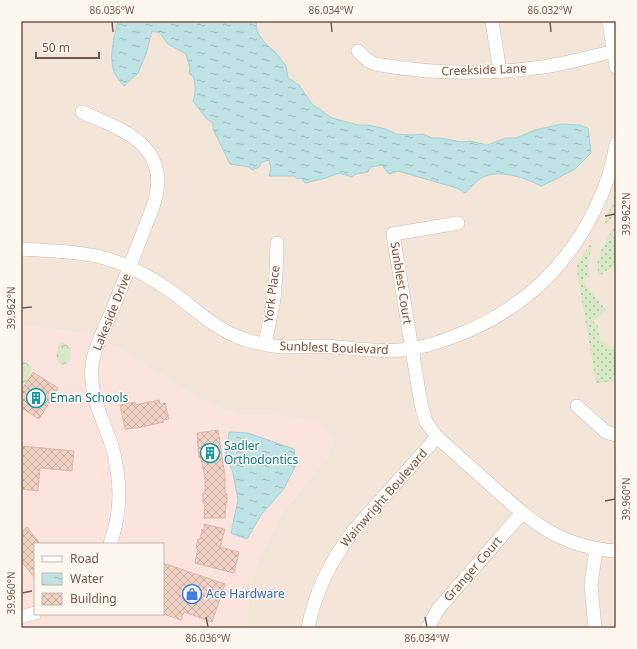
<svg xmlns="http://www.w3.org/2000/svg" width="637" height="649" font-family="'Noto Sans',sans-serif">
	<defs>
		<pattern id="grass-dots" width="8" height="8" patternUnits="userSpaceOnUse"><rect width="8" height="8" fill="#d8e9c8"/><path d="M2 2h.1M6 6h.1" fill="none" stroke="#b4c0a5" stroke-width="1.8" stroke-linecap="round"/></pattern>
		<pattern id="park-crowns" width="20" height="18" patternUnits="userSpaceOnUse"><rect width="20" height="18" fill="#d8e9c8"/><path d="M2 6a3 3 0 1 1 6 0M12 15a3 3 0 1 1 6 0" fill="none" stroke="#b4c0a5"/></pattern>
		<pattern id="water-ripples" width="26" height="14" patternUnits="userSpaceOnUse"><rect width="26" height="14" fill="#bfe2e5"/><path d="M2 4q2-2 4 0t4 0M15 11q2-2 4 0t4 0" fill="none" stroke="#a0babc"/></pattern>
		<pattern id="building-cross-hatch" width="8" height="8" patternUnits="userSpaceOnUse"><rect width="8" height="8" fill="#efd1c3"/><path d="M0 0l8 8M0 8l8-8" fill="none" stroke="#c6ada1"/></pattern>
	</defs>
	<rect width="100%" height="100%" fill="#fbf3ea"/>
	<path fill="#f3e5d8" d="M21,21h595v607h-371l10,-62 29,-55 46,-58 -46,-37 -45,-1 -43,-18 -75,-48 -38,-16 -62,-7z"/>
	<path fill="#fbe4de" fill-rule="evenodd" d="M21,326l62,7 38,16 75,48 43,18 45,1 33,4 19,19 -6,14 -46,58 -29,55 -10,62h-224zM35,544h128v70h-128z"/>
	<g fill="url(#grass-dots)">
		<path d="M616,193v20l-7,8 -5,3z"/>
		<path d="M616,225v40l-16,10c-9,-13 8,-38 16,-50z"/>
		<path d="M590,245l2,2 -3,10 -1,10 2,10 -6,4 1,4 21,25 -13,11 5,5 2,13 16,13v29l-20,2 -20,-118z"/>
	</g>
	<g fill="url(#park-crowns)">
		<path d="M62,343l4,1 5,5 -1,13 -8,3c-9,-4 -5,-11 -4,-19z"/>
		<path d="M21,360l12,7 -5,8 2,2 -6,9 -3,-2z"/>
	</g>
	<g fill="url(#water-ripples)" stroke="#a5d2d6">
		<path d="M118,21h138l1,11 8,11 11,10 10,13 2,12 11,7 13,19 20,14 26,7h10l18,4 10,5 17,1 10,-1 9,4h9l20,4 9,-1 17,4 19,-7h10l19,-8 27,-6 17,1 9,3 3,25 -16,16 -21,11 -13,6c-15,-8 -41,-17 -58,-9 -5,2 -13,12 -18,16l-8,-5 -59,-17 -9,3 -7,-9 -12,2 -2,5 -12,2 -4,3 -13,-4 -13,5 -21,5 -4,-5 -4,1 -3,-3h-25l2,-7 -2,-9 -7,2 -3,5 -7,3 -3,-3 -19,-3 -17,-35v-6l-6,-4 -14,-18c3,-9 3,-15 0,-25l-4,-2 1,-6 -4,-14 -18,-10 -8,-11 -8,-2 -6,23 -8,19 -14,13c-3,-4 -7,-8 -9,-12 -7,-15 -1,-38 3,-53z"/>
		<path d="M229,432l19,1 46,16 2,16 -13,25 -22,25 -14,24 -16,-6 7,-33 -5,-27 -7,-18z"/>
	</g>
	<g fill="url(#building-cross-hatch)" stroke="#e1b6a4">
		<path d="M33,372l25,16 -19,31 -18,-11v-17z"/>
		<path d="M159,400l1,4 5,-1 4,16 -6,1 1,2 -27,6 -12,1 -5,-24 15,-3v3z"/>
		<path d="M218,430l7,46v18h2v9h-1l-1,15h-21l1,-15h-2v-10h2v-15l-4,-20h-2l-2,-25z"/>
		<path d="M21,446l53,5 -2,20 -32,-3 -2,23 -17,-2z"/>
		<path d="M204,524l21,5 -5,18 19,5 -5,21 -39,-10 3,-15h-2l1,-5 1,-4h2l2,-10 2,1z"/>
		<path d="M27,527l12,15 -4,2v34l-14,-17v-29z"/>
		<path d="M163,563l62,21 -13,38 -28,-10 -3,8 -18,-6z"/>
	</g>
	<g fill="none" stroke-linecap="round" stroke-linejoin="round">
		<g stroke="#cfbdb2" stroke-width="14">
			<g id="minor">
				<path d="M492,21l8,51"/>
				<path d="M609,21l7,46"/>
				<path d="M358,51l9,9 8,4c56,10 111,11 167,3 25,-3 49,-11 74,-16"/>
				<path d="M82,112c28,13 65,23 74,56 6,23 -5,44 -13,64 -10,27 -21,53 -31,79 -7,16 -15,31 -19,48 -6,31 8,56 18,84 10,33 11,69 -1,101"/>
				<path d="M458,223l-65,11 28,170 5,18 11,15c19,17 38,34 57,51 39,35 67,59 122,63"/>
				<path d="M21,249c28,2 59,2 87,10 21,6 40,17 58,29 25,16 46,40 75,50 14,5 29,8 43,9 13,0 27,-1 40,-1 30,2 56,7 87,3 14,-2 28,-7 42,-12 64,-24 112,-66 142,-128 10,-20 18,-43 21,-65"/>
				<path d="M265,344l9,-45 2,-26 1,-30"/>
				<path d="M577,406l29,26 10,3"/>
				<path d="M21,617l14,-4"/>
				<path d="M308,628c7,-37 23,-68 46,-98l83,-93"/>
				<path d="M428,628l10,-19 8,-9 76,-87"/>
				<path d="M595,628l-4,-43 5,-36"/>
			</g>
		</g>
		<use href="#minor" stroke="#fff" stroke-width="13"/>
	</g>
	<path fill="none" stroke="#75594e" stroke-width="1.5" d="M112,22l1,10M331,22l1,10M550,22l1,10M605,216l10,-2M22,308l10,-1M605,501l10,-2M22,593l10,-2M206,617l2,10M425,617l2,10"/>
	<defs>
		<g id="building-ring" transform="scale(1)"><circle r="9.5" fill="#fef7f0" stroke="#0f9aa8" stroke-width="1.5"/><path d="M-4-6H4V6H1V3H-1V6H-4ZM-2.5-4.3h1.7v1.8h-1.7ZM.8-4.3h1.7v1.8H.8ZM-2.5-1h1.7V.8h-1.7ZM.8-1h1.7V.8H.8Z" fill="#0f9aa8"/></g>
		<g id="shop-ring" transform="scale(1)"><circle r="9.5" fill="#fef7f0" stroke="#3f7fe0" stroke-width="1.5"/><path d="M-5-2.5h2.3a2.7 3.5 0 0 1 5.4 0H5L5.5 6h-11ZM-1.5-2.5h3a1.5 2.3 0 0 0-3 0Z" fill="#3f7fe0"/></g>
	</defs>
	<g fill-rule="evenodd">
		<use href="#building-ring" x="36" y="398"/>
		<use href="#building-ring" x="210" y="453"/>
		<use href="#shop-ring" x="192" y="594"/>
	</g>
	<g text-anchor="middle" stroke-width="3" stroke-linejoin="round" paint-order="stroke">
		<g font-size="12" fill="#75594e" stroke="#fef7f0">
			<text transform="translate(484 70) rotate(-2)" y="4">Creekside Lane</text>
			<text transform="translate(401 283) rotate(81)" y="4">Sunblest Court</text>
			<text transform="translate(272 294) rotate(-83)" y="4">York Place</text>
			<text transform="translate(112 312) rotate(-68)" y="4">Lakeside Drive</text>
			<text transform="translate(334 348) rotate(2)" y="4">Sunblest Boulevard</text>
			<text transform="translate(384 498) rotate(-49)" y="4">Wainwright Boulevard</text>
			<text transform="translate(473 569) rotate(-49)" y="4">Granger Court</text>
		</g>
		<g font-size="12" fill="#0d838f" stroke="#fef7f0" text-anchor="start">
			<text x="50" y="402">Eman Schools</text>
			<text x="224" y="450">Sadler<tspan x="224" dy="14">Orthodontics</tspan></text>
		</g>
		<g font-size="12" fill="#366cbe" stroke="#fef7f0" text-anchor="start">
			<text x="206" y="598">Ace Hardware</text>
		</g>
	</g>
	<rect width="637" height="649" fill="none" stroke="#fef7f0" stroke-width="44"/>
	<rect x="34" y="543" width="130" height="72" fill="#fef7f0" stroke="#c7b8af"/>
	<rect x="42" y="556" width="20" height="6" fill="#ffffff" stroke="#c7b8af"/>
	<text x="70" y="563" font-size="12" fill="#75594e">Road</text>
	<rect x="42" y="573" width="20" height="12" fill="url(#water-ripples)" stroke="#c7b8af"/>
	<text x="70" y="583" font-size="12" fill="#75594e">Water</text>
	<rect x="42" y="593" width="20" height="12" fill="url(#building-cross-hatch)" stroke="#c7b8af"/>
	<text x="70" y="603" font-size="12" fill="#75594e">Building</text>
	<path d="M36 52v6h63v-6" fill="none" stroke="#75594e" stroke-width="2"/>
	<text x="42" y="52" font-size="12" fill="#75594e" stroke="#fef7f0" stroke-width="3" paint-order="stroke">50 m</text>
	<rect x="22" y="22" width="593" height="605" fill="none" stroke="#75594e" stroke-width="1.5"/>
	<g font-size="10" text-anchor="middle" fill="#75594e">
		<text x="112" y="14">86.036°W</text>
		<text x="331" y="14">86.034°W</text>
		<text x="550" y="14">86.032°W</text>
		<text transform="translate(626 214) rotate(-90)" y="4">39.962°N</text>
		<text transform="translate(11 308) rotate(-90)" y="4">39.962°N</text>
		<text transform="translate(626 499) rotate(-90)" y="4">39.960°N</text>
		<text transform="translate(11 593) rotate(-90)" y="4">39.960°N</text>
		<text x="208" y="642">86.036°W</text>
		<text x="427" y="642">86.034°W</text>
	</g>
</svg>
